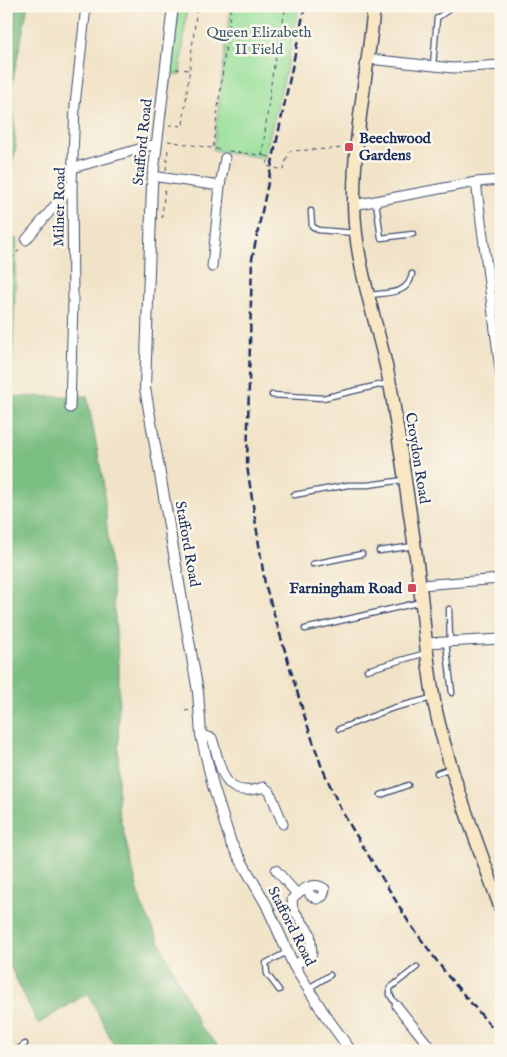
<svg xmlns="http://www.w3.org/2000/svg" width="507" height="1057" font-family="'IM FELL English',serif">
	<rect width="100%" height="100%" fill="#fbf7ec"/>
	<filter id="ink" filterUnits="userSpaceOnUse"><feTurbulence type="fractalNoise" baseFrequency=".02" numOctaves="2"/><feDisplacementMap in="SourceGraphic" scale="10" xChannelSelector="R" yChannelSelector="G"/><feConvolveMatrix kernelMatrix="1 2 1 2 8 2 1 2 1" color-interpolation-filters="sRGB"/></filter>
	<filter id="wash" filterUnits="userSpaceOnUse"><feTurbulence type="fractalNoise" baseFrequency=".0096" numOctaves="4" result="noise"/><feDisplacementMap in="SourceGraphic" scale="20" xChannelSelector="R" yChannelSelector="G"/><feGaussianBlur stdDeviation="1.12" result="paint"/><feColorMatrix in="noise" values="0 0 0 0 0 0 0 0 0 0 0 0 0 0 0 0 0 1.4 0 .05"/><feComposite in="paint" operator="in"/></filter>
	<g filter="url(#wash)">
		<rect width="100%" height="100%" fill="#f1e3c7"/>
		<g fill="#98df99" stroke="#5a877c">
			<path d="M178,6h9l-7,69 -10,-2z"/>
			<path d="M231,6h68l-13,64 -22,88 -51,-8z"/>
		</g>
		<g fill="#7abe81" stroke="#4a7670">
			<path d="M17,6h11l-17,83 5,58 -10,43v-129z"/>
			<path d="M6,237l11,2 -6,158 76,-1 16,84 16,185 -1,144 23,94 58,122 24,26h-106l-29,-58 -50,31 -32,-66v-457l4,-3 -4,-8z"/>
		</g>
	</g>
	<g filter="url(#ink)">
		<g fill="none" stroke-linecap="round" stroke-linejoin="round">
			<g stroke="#3b4a6e" stroke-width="7">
				<g id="service">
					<path d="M433,65l4,-47 10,-7"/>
					<path d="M376,202l5,36 32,-4"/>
					<path d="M311,211l1,15 6,4 37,3"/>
					<path d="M370,295c19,-3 38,0 42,-21"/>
					<path d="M272,395l51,3 65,-15"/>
					<path d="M294,495l54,-10h20l36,-5"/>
					<path d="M379,551l35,-5"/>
					<path d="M313,564l49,-10"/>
					<path d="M449,609l1,33"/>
					<path d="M305,629l116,-27"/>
					<path d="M446,642l6,51"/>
					<path d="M367,670l59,-17"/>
					<path d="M339,729l54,-21 39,-10"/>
					<path d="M437,773l14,-5"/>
					<path d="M381,795l27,-10"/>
					<path d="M309,988l21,-13"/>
					<path d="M279,990l-12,-16 -1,-11 21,-11"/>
					<path d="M397,1006l-7,-11v-7l27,-21"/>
					<path d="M15,1051l10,-7"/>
				</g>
			</g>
			<g stroke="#3b4a6e" stroke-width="11">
				<g id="minor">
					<path d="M369,59l84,9 48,-3"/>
					<path d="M73,168l83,-24"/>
					<path d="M152,176l68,10 5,-28"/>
					<path d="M476,182l25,195"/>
					<path d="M354,205l122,-23 25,-2"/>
					<path d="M26,240l46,-55"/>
					<path d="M212,267l8,-81"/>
					<path d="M70,408l3,-106 -1,-117 3,-80 11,-99"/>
					<path d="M420,585l81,-6"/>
					<path d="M426,643l75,-4"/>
					<path d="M201,735l11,3c10,31 10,63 52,49l6,5 13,32"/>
					<path d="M276,870l21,24"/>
					<path d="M294,966l18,-13 -2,-20 -17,-24 -1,-10c8,-9 22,-19 33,-10l-2,7 -6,3 -7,-4 -2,-6"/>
					<path d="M397,1006l36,45"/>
				</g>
			</g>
			<g stroke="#3b4a6e" stroke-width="12">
				<path id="tertiary" d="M173,6l-21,179 -7,203 53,304 3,43 12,51 18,57 35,61 28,62 31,49 26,36"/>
			</g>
			<g stroke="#3b4a6e" stroke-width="15">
				<path id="secondary" d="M374,6c-6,66 -21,132 -20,198 1,68 27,125 38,191 10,64 20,128 28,192 5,41 7,83 16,124 15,67 42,133 65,198"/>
			</g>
			<g stroke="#3b4a6e" stroke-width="1" stroke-dasharray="4 4" stroke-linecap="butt">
				<path d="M176,69l14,1"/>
				<path d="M169,125l14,1 14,-120"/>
				<path d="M168,141l55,9"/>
				<path d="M213,147l18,-141"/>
				<path d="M229,151l37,5"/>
				<path d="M262,156l10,-80 14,-70"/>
				<path d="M286,160l4,-9 57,-3"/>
				<path d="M166,170l2,-21"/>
				<path d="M162,218l3,-32"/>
				<path d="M6,265l16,-18"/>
				<path d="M185,711l6,-1"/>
			</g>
			<use href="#service" stroke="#fff" stroke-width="4.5"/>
			<use href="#minor" stroke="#fff" stroke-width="9"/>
			<use href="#tertiary" stroke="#fff" stroke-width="10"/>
			<use href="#secondary" stroke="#f9e7c3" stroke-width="12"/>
			<path stroke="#1b2f5e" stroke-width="2.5" stroke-dasharray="8 4" stroke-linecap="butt" d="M305,6l-53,253 -5,207 18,118 40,134 16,47 20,45 67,111 39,54 54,63"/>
			<path stroke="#3b4a6e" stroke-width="1" stroke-dasharray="4 4" stroke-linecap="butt" d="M266,156l4,1 -4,9 18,4 2,-10"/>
		</g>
	</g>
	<g fill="#d1495b" stroke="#fbf7ec" stroke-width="2">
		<rect x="344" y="142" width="10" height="10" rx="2.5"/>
		<rect x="407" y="583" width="10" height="10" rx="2.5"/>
	</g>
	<g text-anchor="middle" stroke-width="5" stroke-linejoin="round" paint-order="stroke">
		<g font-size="15" fill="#3a5b6d" stroke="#fbf7ec">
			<text x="259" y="37">Queen Elizabeth<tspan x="259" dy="17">II Field</tspan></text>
		</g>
		<g font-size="15" font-weight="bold" fill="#1b2f5e" stroke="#fbf7ec" text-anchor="start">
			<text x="359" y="143">Beechwood<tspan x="359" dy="17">Gardens</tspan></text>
			<text x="402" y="593" text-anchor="end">Farningham Road</text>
		</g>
		<g font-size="15" fill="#1b2f5e" stroke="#fbf7ec">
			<text transform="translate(142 142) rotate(-84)" y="5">Stafford Road</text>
			<text transform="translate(59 207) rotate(-89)" y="5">Milner Road</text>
			<text transform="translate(418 458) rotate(81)" y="5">Croydon Road</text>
			<text transform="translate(188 544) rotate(80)" y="5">Stafford Road</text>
			<text transform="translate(292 926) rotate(63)" y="5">Stafford Road</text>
		</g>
	</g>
	<rect width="507" height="1057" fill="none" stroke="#fbf7ec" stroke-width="25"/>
</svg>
